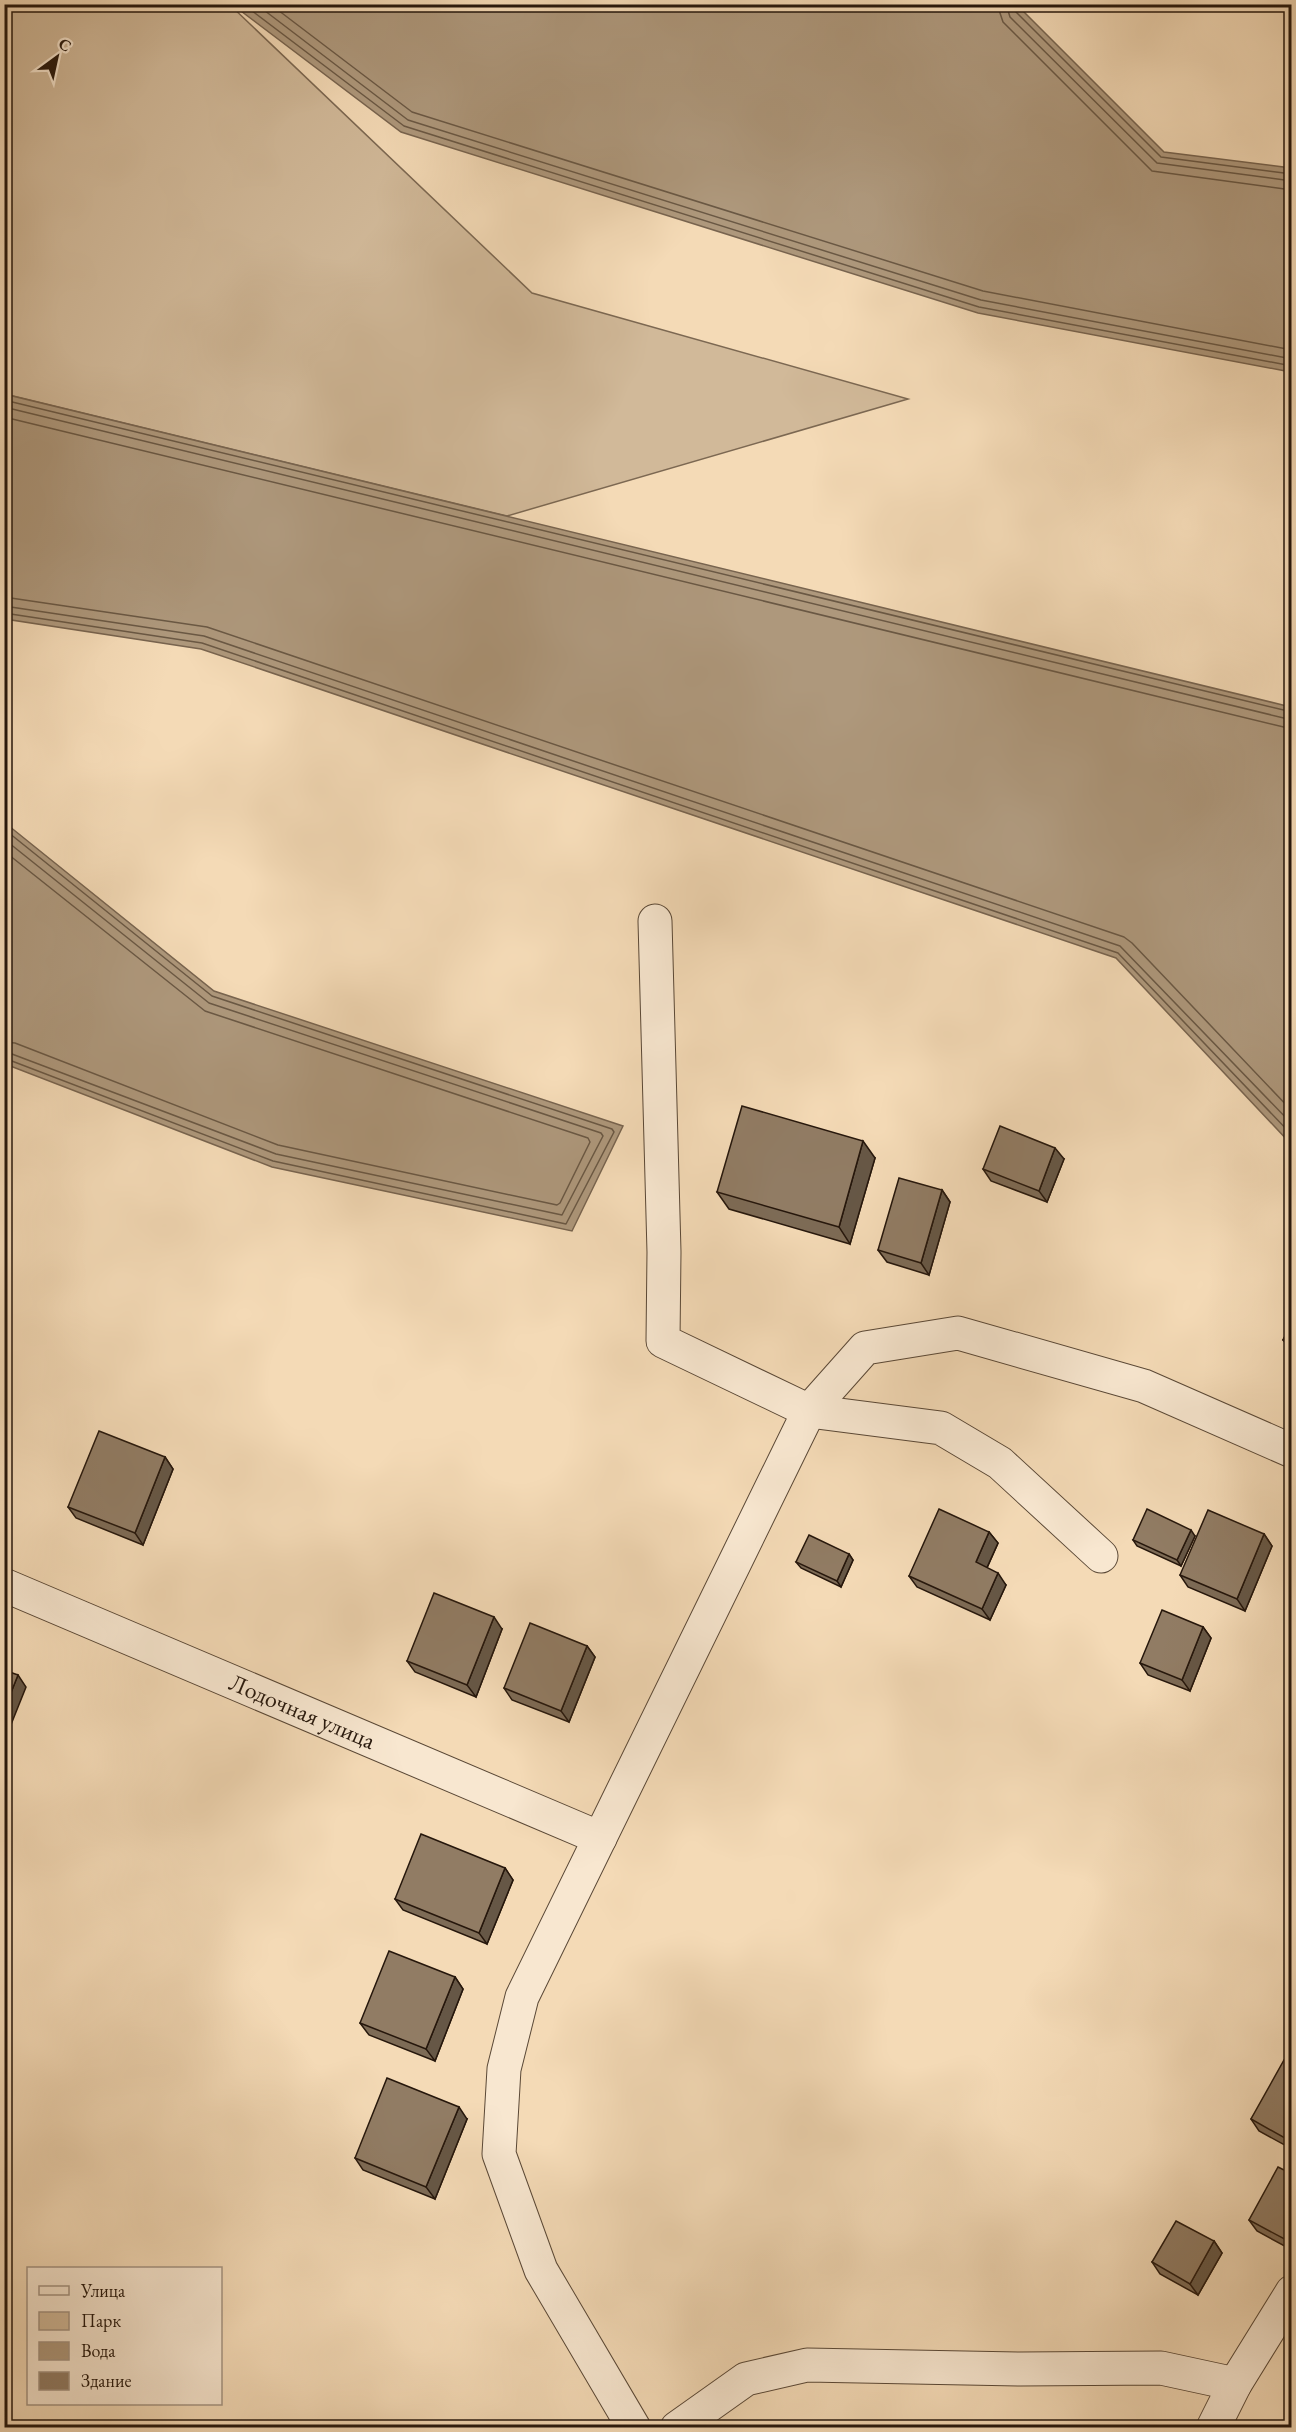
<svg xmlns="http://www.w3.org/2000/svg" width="1296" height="2432" font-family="'EB Garamond',serif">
	<rect width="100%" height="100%" fill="#f4dab6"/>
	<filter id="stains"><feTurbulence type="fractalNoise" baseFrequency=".00333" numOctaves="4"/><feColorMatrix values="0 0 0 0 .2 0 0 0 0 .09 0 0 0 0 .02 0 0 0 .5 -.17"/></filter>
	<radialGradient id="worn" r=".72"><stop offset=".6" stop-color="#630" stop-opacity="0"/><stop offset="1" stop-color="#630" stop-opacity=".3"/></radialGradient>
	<path fill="#d1b999" stroke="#7c6852" stroke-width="1.5" d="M229,4l303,289 376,106 -401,117 -502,-122v-389z"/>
	<g fill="#ae987c" stroke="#78644f" stroke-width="1.5">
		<path d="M233,5h784l147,147 127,16v204l-313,-59 -577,-181z"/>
		<path d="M4,394l1287,313v437l-175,-186 -915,-309 -196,-30z"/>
		<path d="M4,822l210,169 409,135 -51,105 -300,-64 -267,-103z"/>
	</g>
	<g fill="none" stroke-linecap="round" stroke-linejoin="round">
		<g stroke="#6a5844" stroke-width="1.5">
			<path d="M243,4l161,122 575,181 313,59"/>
			<path d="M256,4l152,116 573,180 311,59"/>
			<path d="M270,4l142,108 571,179 309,59"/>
			<path d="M997,4l6,18 149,149 140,19"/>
			<path d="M1006,4l4,13 147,146 135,18"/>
			<path d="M1013,4l2,7 146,146 131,17"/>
			<path d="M4,400l1288,312"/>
			<path d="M4,407l1288,313"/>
			<path d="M4,417l1288,312"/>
			<path d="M4,597l203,30 917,310 8,6 160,168"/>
			<path d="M4,606l200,30 916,310 172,178"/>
			<path d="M4,613l198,30 916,310 174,182"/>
			<path d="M4,829l208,167 400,133 2,3 -48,92 -293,-63 -269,-103"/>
			<path d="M4,839l205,164 392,130 2,3 -41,79 -286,-61 -272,-103"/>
			<path d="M4,851l201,160 383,127 2,4 -30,61 -3,2 -279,-60 -263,-102 -11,-1"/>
		</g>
		<g stroke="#5a4836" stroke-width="35">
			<g id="minor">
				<path d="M809,1411l56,-63 93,-15 186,53 148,65"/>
				<path d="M809,1411l132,17 59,35 101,93"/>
				<path id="s1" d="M4,1585l596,253"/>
				<path d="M634,2428l-93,-158 -42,-116 5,-85 18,-72 287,-586 -146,-70 1,-89 -9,-331"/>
				<path d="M677,2428l69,-49 61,-14 213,4 141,-1 74,16"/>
				<path d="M1213,2428l22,-44 57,-92"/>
			</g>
		</g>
		<use href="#minor" stroke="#f8e7d0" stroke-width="33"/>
	</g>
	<g fill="#7d6b56" stroke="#26170c" stroke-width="1.5">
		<path d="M875,1158l-25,86 -121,-35 -12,-17z"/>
		<path d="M1064,1159l-17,43 -56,-21 -8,-12z"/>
		<path d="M942,1190l8,12 -21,73 -42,-13 -9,-12z"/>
		<path d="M1292,1323v29l-9,-12z"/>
		<path d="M165,1457l8,12 -30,76 -67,-27 -8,-11z"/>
		<path d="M989,1532l9,11 -11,25 19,17 -16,35 -73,-33 -8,-11z"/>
		<path d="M1264,1534l8,12 -27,65 -57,-24 -8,-12z"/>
		<path d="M1195,1536l-14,30 -44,-20 -4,-6z"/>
		<path d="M849,1554l4,6 -12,27 -40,-19 -5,-6z"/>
		<path d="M1203,1627l8,11 -21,53 -42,-16 -8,-12z"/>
		<path d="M502,1629l-26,68 -61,-25 -8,-11z"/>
		<path d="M587,1646l8,11 -26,65 -57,-22 -8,-12z"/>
		<path d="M505,1868l8,12 -26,64 -84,-34 -8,-11z"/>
		<path d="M455,1977l8,12 -28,72 -66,-26 -9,-12z"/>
		<path d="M1292,2064v85l-33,-18 -8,-12z"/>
		<path d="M467,2119l-32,80 -72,-29 -8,-12z"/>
		<path d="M1292,2174v76l-35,-19 -8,-11z"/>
		<path d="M1214,2241l8,12 -24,42 -38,-21 -8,-12z"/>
	</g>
	<g fill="#665746" stroke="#26170c" stroke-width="1.5">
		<path d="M863,1141l12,17 -25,86 -11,-17z"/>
		<path d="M1055,1148l9,11 -17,43 -8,-11z"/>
		<path d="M942,1190l8,12 -21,73 -8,-12z"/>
		<path d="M165,1457l8,12 -30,76 -8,-12z"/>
		<path d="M1191,1530l4,6 -14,30 -4,-6z"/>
		<path d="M989,1532l9,11 -14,31 -8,-12z"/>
		<path d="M1264,1534l8,12 -27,65 -8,-12z"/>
		<path d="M849,1554l4,6 -12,27 -4,-6z"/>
		<path d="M998,1573l8,12 -16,35 -8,-11z"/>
		<path d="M494,1617l8,12 -26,68 -9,-12z"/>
		<path d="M1203,1627l8,11 -21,53 -8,-11z"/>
		<path d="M587,1646l8,11 -26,65 -8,-11z"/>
		<path d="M18,1675l8,12 -22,55v-32z"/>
		<path d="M505,1868l8,12 -26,64 -8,-11z"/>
		<path d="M455,1977l8,12 -28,72 -9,-12z"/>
		<path d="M459,2107l8,12 -32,80 -9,-12z"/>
		<path d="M1214,2241l8,12 -24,42 -8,-11z"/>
	</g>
	<g fill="#917c64" stroke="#26170c" stroke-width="1.5">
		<path d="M742,1106l121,35 -24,86 -122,-35z"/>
		<path d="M1000,1126l55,22 -16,43 -56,-22z"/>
		<path d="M899,1178l43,12 -21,73 -43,-13z"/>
		<path d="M1292,1323v21l-9,-4z"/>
		<path d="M99,1431l66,26 -30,76 -67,-26z"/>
		<path d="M939,1509l50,23 -13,30 22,11 -16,36 -73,-33z"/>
		<path d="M1147,1509l44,21 -14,30 -44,-20z"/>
		<path d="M1208,1510l56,24 -27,65 -57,-24z"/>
		<path d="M809,1535l40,19 -12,27 -41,-19z"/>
		<path d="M434,1593l60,24 -27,68 -60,-24z"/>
		<path d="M1162,1610l41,17 -21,53 -42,-17z"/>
		<path d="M530,1623l57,23 -26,65 -57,-23z"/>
		<path d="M4,1670l14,5 -14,35z"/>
		<path d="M421,1834l84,34 -26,65 -84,-34z"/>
		<path d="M389,1951l66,26 -29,72 -66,-26z"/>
		<path d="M1284,2060l8,4v78l-41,-23z"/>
		<path d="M387,2078l72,29 -33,80 -71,-29z"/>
		<path d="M1278,2167l14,7v69l-43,-23z"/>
		<path d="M1176,2221l38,20 -24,43 -38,-22z"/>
	</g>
	<g text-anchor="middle" stroke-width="5" stroke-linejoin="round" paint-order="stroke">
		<g font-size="24" fill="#26170c" stroke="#f8e7d0">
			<text dy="8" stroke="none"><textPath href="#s1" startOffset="324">Лодочная улица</textPath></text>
		</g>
	</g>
	<rect width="1296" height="2432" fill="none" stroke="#f4dab6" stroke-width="24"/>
	<rect x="6" y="6" width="1284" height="2420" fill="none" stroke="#26170c" stroke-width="3"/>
	<rect x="12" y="12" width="1272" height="2408" fill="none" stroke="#26170c" stroke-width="1.5"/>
	<rect x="27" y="2267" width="195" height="138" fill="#f8e7d0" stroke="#a49482" stroke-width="1.5"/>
	<rect x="39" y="2286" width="30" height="9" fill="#f8e7d0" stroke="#a49482" stroke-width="1.5"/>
	<text x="81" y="2297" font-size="18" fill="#26170c">Улица</text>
	<rect x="39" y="2312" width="30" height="18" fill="#d1b999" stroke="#a49482" stroke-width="1.5"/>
	<text x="81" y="2327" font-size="18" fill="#26170c">Парк</text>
	<rect x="39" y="2342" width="30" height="18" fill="#ae987c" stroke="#a49482" stroke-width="1.5"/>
	<text x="81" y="2357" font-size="18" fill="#26170c">Вода</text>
	<rect x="39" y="2372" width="30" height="18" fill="#917c64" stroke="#a49482" stroke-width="1.5"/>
	<text x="81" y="2387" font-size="18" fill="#26170c">Здание</text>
	<g transform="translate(57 57) rotate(33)" stroke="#f8e7d0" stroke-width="4.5" paint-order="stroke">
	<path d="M0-4.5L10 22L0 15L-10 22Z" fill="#26170c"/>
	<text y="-9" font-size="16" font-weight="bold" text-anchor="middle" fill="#26170c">С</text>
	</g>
	<rect width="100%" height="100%" filter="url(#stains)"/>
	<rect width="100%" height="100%" fill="url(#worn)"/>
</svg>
